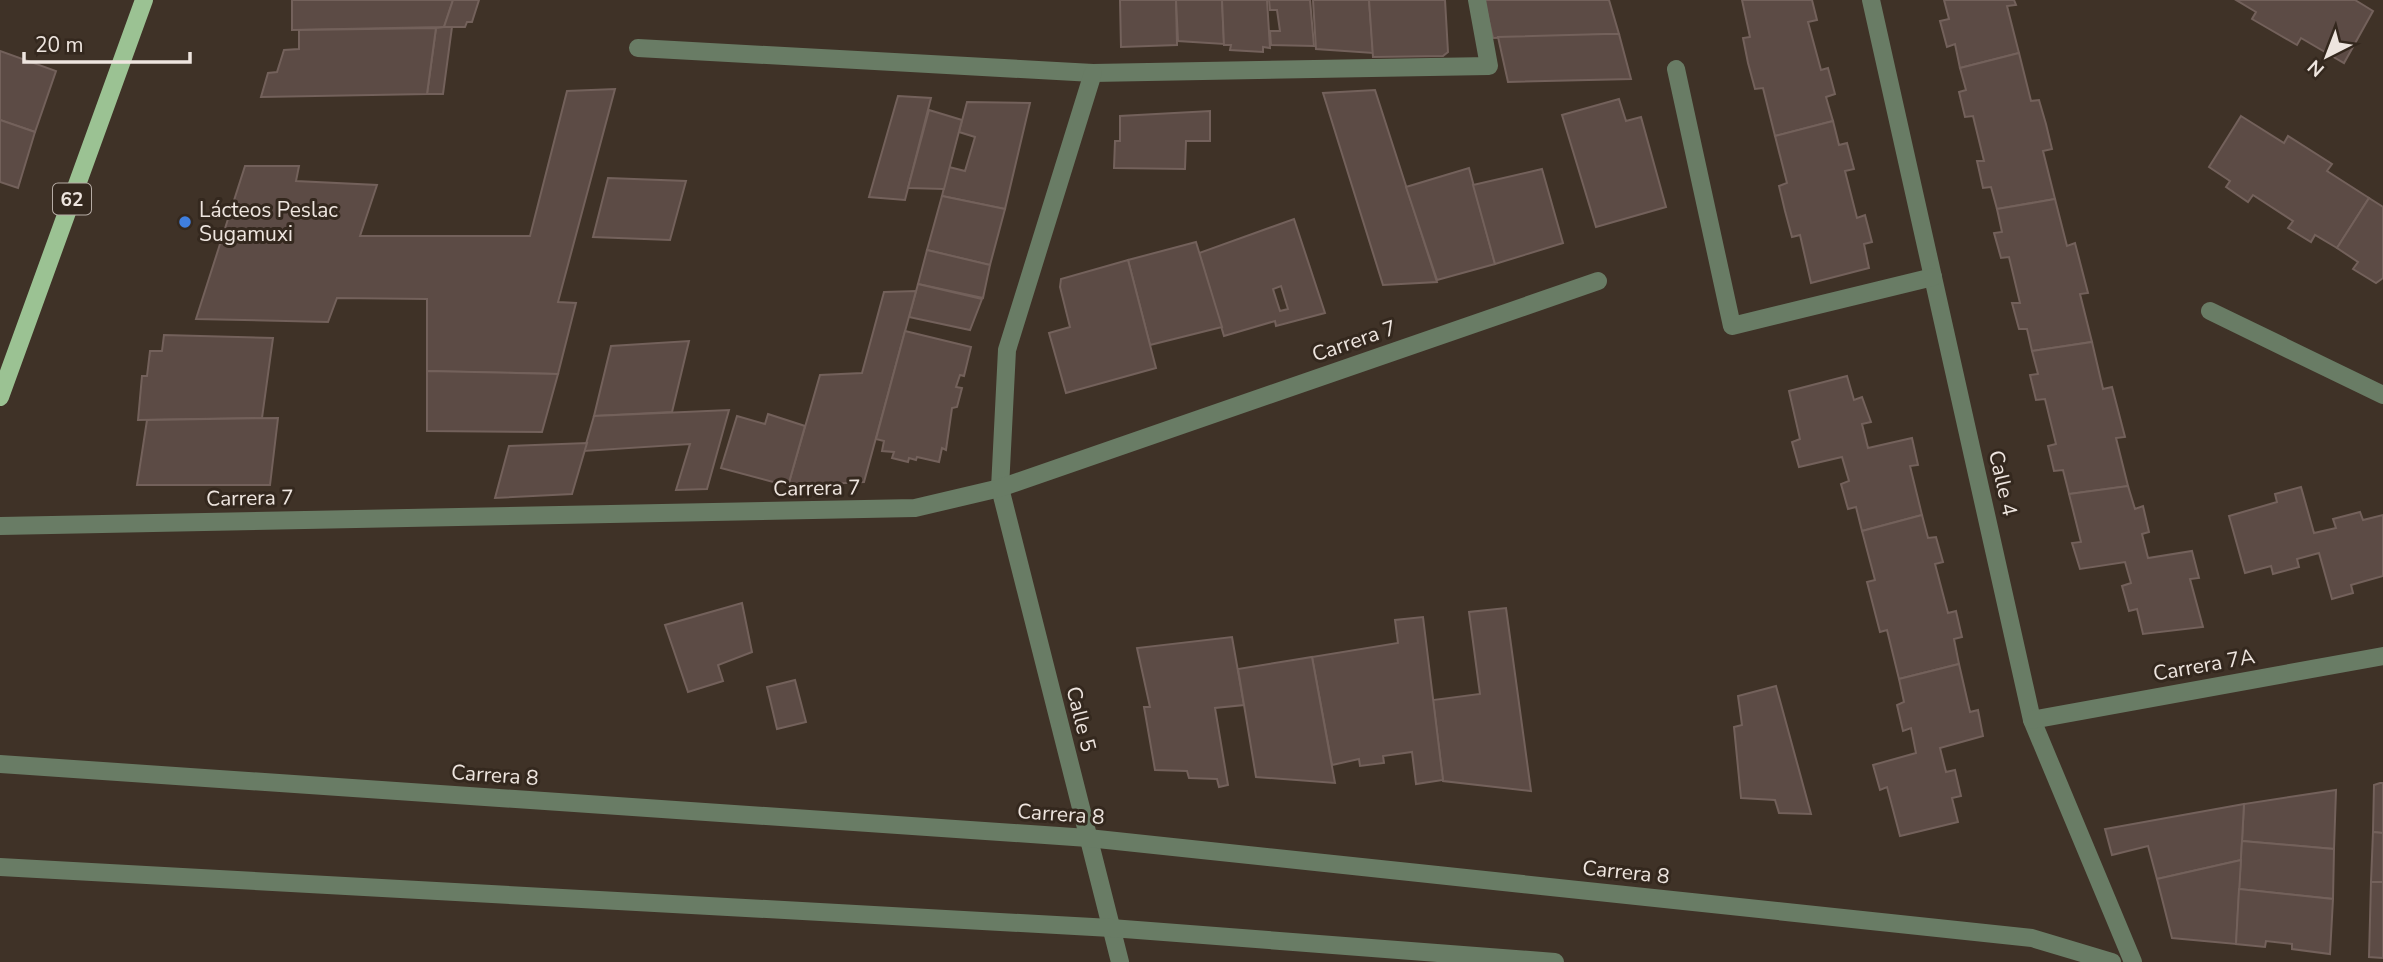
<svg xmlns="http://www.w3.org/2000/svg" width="2383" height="962" font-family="'Nunito Sans',sans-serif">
	<rect width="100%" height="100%" fill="#3f3227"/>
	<g fill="#5c4b45" stroke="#73615b" stroke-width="2" fill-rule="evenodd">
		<path d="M292,0h161l-9,27 -152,3z"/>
		<path d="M453,0h26l-7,22h-5l-2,5h-21z"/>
		<path d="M1120,0h56l1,45 -56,2z"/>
		<path d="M1176,0h46l2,44 -46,-3z"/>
		<path d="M1222,0h45l3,48 -7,-1v5l-33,-2 1,-5h-7z"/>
		<path d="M1269,0h41l4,46 -43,-1 -1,-14h10l-3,-21h-7z"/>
		<path d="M1313,0h56l4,53 -57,-4z"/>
		<path d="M1369,0h76l3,52 -5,4 -70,1z"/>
		<path d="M1484,0h125l10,34 -126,4z"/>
		<path d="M1742,0h70l5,20 -9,2 13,48 7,-2 7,26 -9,3 7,24 -58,15 -12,-48 -8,1 -7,-26 -5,-25 7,-1z"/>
		<path d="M1944,0h70l2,5 -9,1 12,47 -59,15 -5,-24 -8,3 -7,-26 9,-2z"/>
		<path d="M2236,0h119l18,11 -29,52 -43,-25 -4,7 -45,-26 4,-7z"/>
		<path d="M444,27h8l-9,67h-16l9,-66z"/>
		<path d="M436,28l-9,66 -166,3 7,-24 9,-1 7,-22 15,-1v-19z"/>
		<path d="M1605,34h14l12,45 -123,3 -10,-45z"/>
		<path d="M0,51l56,20 -21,61 -35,-12z"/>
		<path d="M2019,53l12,48 8,-1 7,24 6,25 -9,2 12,48 -58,10 -6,-22 -8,1 -6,-27h7l-11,-45 -8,1 -6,-25 7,-2 -6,-22z"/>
		<path d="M615,89l-57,213 18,1 -18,71 -131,-3v-72l-90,-1 -9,24 -132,-3 49,-153h54l-3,15 81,4 -17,51h170l37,-145z"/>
		<path d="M1375,90l32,99 30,93 -54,3 -60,-192z"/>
		<path d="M898,96l33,2 -26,102 -36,-3z"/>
		<path d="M1619,99l7,22 15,-4 25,90 -70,20 -34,-112z"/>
		<path d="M967,102l63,1 -25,106 -63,-13 7,-29 16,4 10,-34 -16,-5z"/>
		<path d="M929,110l33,10 -18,69 -36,-1z"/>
		<path d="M1210,111v30h-24l-1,28 -71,-1 1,-27h5v-25z"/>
		<path d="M2241,116l43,27 4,-7 44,28 -5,7 42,27 -32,50 -22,-13 -4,7 -23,-14 5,-7 -40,-26 -5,7 -22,-15 4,-6 -21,-14z"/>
		<path d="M0,120l35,12 -17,56 -18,-6z"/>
		<path d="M1833,121l6,24 8,-2 7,26 -9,2 12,47 8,-3 7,27 -8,2 5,24 -58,15 -11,-48 -8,2 -7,-26 -6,-25 8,-3 -12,-47z"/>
		<path d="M1469,168l26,96 -58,16 -31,-93z"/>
		<path d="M1542,169l21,74 -68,21 -22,-79z"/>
		<path d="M608,178l78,3 -16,59 -77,-3z"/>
		<path d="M942,196l63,13 -15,56 -63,-15z"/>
		<path d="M2369,198l14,9v71l-7,5 -23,-14 5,-7 -21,-14z"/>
		<path d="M2055,199l12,47 8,-3 13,50 -8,1 12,48 -60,9 -5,-22h-8l-7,-26h8l-11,-46 -8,1 -7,-25 8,-1 -5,-23z"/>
		<path d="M1294,219l31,94 -49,13 -1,-5 -51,15 -25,-83zM1281,286l7,23 -8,2 -7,-22z"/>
		<path d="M1196,242l26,85 -72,18 -22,-85z"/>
		<path d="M927,250l63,15 -7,33 -65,-14z"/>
		<path d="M1128,260l28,108 -90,25 -17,-60 21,-6 -10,-40 1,-8z"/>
		<path d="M918,284l64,15 -12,31 -61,-13z"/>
		<path d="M916,291l-52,191 -76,4 32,-111 42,-2 22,-81z"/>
		<path d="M905,331l66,16 -7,29 -4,-1 -4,12 6,1 -5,19 -5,1 -6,42 -4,-2 -3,14 -22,-5 -1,3 -7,-2 -1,4 -16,-4 2,-6 -12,-1 2,-10 -8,-2z"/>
		<path d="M164,335l109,3 -11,80 -124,2 4,-44h5l3,-25h12z"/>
		<path d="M689,341l-17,71 -78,4 17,-70z"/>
		<path d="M2092,342l11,47 9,-2 13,50 -9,1 12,48 -59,8 -6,-24 -9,1 -6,-25 8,-2 -11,-45 -9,1 -6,-25 8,-1 -6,-23z"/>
		<path d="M427,371l89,2 42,1 -16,58 -115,-1z"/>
		<path d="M1847,376l7,24 8,-3 9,25 -9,2 6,24 44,-10 6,27 -8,1 12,49 -60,16 -6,-24 -8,2 -7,-25 8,-3 -7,-24 -43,10 -7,-25 8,-3 -11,-48z"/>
		<path d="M729,410l-22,79 -31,1 14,-46 -106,7 10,-35z"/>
		<path d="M768,414l37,12 -17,60 -67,-18 16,-52 28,8z"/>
		<path d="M278,418l-8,67h-133l10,-65z"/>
		<path d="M587,443l-15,51 -77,4 14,-52z"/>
		<path d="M2128,486l7,23 8,-3 6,26 -7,2 6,24 44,-7 7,27 -9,1 13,48 -60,7 -6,-25 -8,2 -7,-25 9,-3 -6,-21 -45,7 -8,-26 9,-1 -12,-48z"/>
		<path d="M2301,487l13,46 22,-5 -3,-9 27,-7 3,8 20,-5v61l-32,9 2,8 -21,6 -13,-46 -22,6 2,8 -26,7 -2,-8 -26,7 -16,-57 48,-14 -2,-8z"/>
		<path d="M1922,515l6,23 8,-1 7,25 -8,2 13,49 8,-2 6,26 -8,2 5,25 -60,15 -12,-49 -7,2 -13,-50 8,-2 -13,-49z"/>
		<path d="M742,603l10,49 -34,13 5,16 -35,11 -23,-67z"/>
		<path d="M1506,608l25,183 -88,-10 -10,-81 47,-6 -11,-82z"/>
		<path d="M1423,617l20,163 -27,4 -4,-32 -29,4 1,7 -24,3 -1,-7 -27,6 -20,-108 86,-14 -3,-23z"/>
		<path d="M1232,637l12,68 -29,3 13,77 -9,2 -2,-8 -28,-1 -2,-7 -32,-1 -11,-63h6l-13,-59z"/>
		<path d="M1312,657l23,126 -79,-6 -18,-108z"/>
		<path d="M1959,664l11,48 8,-2 5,26 -43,12 6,24 9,-2 6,26 -9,2 6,24 -58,14 -13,-49 -7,3 -7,-25 43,-12 -5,-25 -8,3 -6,-26 7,-3 -5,-23z"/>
		<path d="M795,680l11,42 -29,7 -10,-42z"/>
		<path d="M1776,686l35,128 -32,-1 -4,-13 -34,-2 -7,-71 8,-2 -4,-29z"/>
		<path d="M2380,783h3v50l-10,-1 1,-47z"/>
		<path d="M2336,790l-2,59 -92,-8 2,-37z"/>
		<path d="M2244,804l-3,56 -84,19 -9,-33 -36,9 -7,-26z"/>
		<path d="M2373,832l10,1v49h-12z"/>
		<path d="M2242,841l92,8 -1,50 -94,-10z"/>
		<path d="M2241,860l-5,84 -64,-6 -15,-59z"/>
		<path d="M2371,882h12v76l-14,-1z"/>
		<path d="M2239,889l94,10 -3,55 -38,-5v-5l-26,-3 -1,6 -29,-3z"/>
	</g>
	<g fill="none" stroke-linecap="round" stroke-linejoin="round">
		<g stroke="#697c65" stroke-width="18">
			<path d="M1871,0l161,720 101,242"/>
			<path d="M638,48l455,25 396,-7 -12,-66"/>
			<path d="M1676,69l56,257 201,-49"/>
			<path d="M1093,73l-86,277 -7,138 120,474"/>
			<path d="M2210,311l173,84"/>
			<path d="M0,526l915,-18 85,-20 598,-207"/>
			<path d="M2032,720l351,-64"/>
			<path d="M0,764l1088,74 944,100 80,24"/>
			<path d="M0,867l1111,61 444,34"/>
		</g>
		<path stroke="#9bc293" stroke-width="18" d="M0,397l144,-397"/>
	</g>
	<circle fill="#3f7fe0" stroke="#34281e" stroke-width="2.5" cx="185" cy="222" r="7"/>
	<g text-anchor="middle" stroke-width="6" stroke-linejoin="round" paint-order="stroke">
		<rect fill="#34281e" stroke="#b6aca5" stroke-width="2" x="53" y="183.5" width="38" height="31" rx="5"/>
		<g font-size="19" font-weight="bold" fill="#eee5df">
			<text x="72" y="206">62</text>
		</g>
		<g font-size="21" fill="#eee5df" stroke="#34281e" text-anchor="start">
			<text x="199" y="217">Lácteos Peslac<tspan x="199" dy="24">Sugamuxi</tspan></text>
		</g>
		<g font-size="21" fill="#eee5df" stroke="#34281e">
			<text transform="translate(1354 341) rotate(-19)" y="7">Carrera 7</text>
			<text transform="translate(2003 483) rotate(77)" y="7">Calle 4</text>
			<text transform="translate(817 488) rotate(-1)" y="7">Carrera 7</text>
			<text transform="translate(250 498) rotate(-1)" y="7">Carrera 7</text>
			<text transform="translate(2204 665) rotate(-10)" y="7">Carrera 7A</text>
			<text transform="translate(1081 719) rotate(76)" y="7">Calle 5</text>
			<text transform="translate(495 775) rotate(4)" y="7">Carrera 8</text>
			<text transform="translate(1061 814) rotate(4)" y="7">Carrera 8</text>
			<text transform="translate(1626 872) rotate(6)" y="7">Carrera 8</text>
		</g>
	</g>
	<g transform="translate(2327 56) rotate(222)" stroke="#34281e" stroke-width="5" paint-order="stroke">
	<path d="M0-5L12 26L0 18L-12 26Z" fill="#eee5df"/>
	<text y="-10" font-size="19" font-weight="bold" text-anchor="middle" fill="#eee5df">N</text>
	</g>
	<path d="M24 52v10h166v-10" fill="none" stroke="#eee5df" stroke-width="3.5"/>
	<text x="35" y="52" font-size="21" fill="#eee5df" stroke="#34281e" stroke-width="5" paint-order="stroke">20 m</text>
</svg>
